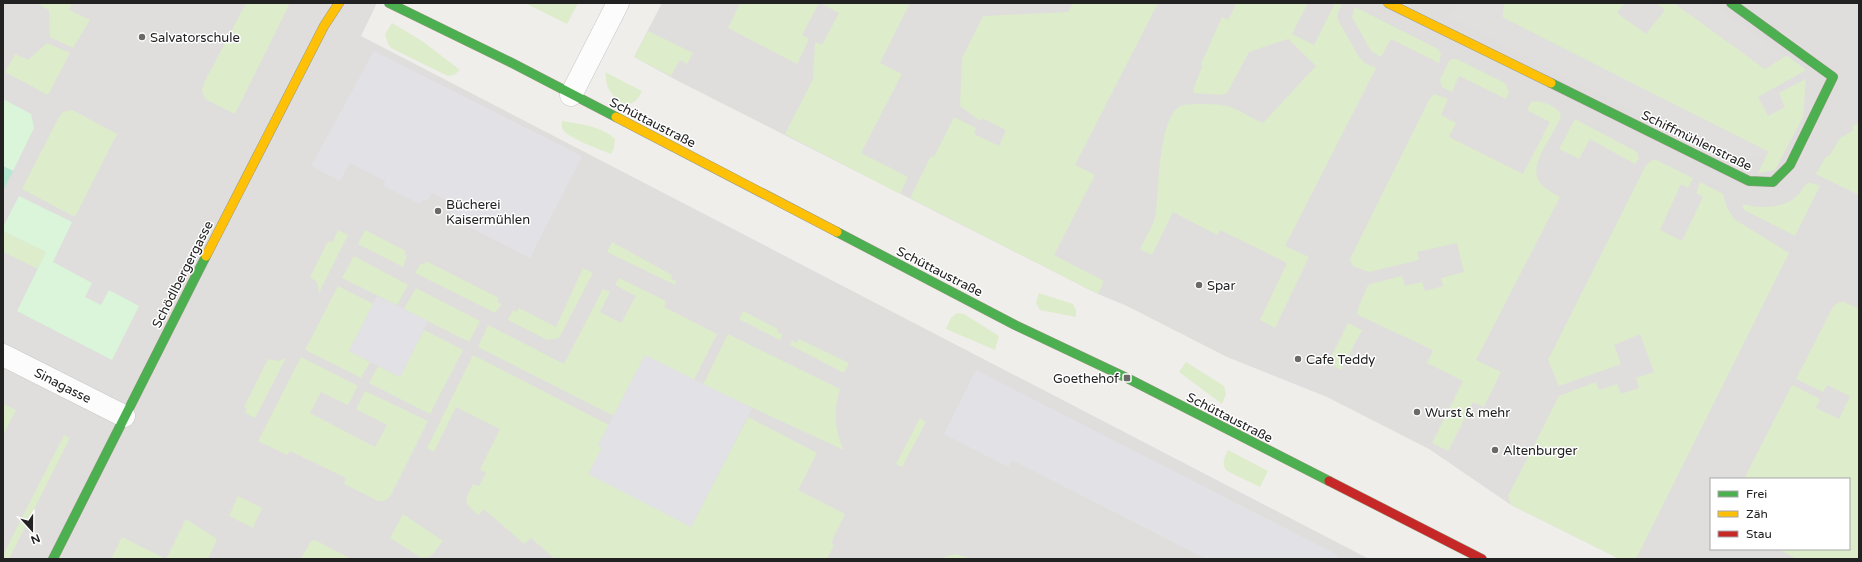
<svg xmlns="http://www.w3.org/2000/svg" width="1862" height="562" font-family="'Varela Round',sans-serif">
	<rect width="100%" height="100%" fill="#f0eeeb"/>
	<g fill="#dfdedc" fill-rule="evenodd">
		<path d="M3,3h374l-16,33 1008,523h-1366z"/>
		<path d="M662,3h1197v556h-239l-109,-54 -82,-56 -102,-52 -100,-40 -100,-51 -29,-12 -420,-213 -44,-24zM1711,479h138v70h-138z"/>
	</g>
	<g fill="#ddeccb">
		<path d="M41,3h31l-3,7 21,10 -17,28 -23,-11 -1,-27 -9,-5z"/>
		<path d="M246,3h44l-55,111 -30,-15 -3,-9 2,-7z"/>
		<path d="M525,3h53l-11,21z"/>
		<path d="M740,3h79l-17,32 7,4 -12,25 -69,-36z"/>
		<path d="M820,3h90l-30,60 22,11 -41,79 47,24 -8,17 -115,-60 28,-55 2,-37 7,3 17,-32z"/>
		<path d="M1073,3h85l-83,162 20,10 -41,80 50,26 -6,13 -188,-96 21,-42 3,1 20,-40 22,11 -2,6 25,12 7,-16 -24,-12 -2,3 -20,-15 2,-48 21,-42 85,-4z"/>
		<path d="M1237,3h71l-16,31 22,11 20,-40 -2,-2h10l-5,13 2,6 20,35 6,6 11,5 -91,178 24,11 -34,71 -15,-8 27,-57 -67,-33 -3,5 -44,-23 -21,43 -12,-6c4,-9 15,-26 16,-36 3,-22 2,-97 25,-107 8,-3 37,-2 46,0 10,2 25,13 36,17l53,-57 -28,-27 -39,13 -22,41 -5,2 -28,-2 -1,-3 9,-23 -1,-3 21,-47 6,3z"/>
		<path d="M1511,3h114l-8,10 29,21 19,-24 -9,-7h18l91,66 20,-13 4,1 17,13 -48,27 10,19 17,-9 -6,-14 27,-14 -3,38 -28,53 -17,3 10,-21 -266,-135 2,-13z"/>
		<path d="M1355,7l83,42 3,6 -2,8 -48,-24 -10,18 -10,-6 -19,-34z"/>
		<path d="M392,23l30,18 38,29 -6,5 -6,1 -57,-28 -3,-4 -3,-10z"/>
		<path d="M648,31l45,22 -6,11 -7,-4 -9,16 -37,-19z"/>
		<path d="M47,43l23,10 -22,42 -43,-23 10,-18 13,6z"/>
		<path d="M1452,59h5l48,24 4,8 -3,8 -47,-23 -7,16 -10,-5 -2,-7 9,-19z"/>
		<path d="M605,72l37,19c-10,23 -28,12 -35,-6 -1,-4 -1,-9 -2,-13z"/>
		<path d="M1434,94l14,5 -7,16 15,8 -7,14 74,37 27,-52 -23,-12 4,-8c8,-3 25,4 30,12 -4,21 -40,54 -17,73 5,4 11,7 16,10l-84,163 25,12 -17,35 -11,-5 -25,49 -16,-8 31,-62 -36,-18 6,-13 -75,-35 -1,-4 10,-24 3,-3 32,-8 3,10 17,-4 3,9 18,-5 -2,-8 23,-6 -7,-29 -40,9 2,8 -50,12 -16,-6 -3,-7 79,-159z"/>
		<path d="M70,110l4,1 43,23 -42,83 -53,-28 37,-72 3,-4z"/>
		<path d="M1575,119l62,33 2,6 -4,6 -45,-25 -11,20 -20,-10z"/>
		<path d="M562,121c16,3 41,5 53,18l-1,9 -3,6c-12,-5 -41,-15 -48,-24 -2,-3 -1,-6 -1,-9z"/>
		<path d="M1859,123v72l-43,-21 9,-16 5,-3 10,-17 14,-8 -2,-4z"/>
		<path d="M1654,159l39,19 -5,10 -7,-4 -21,46 22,11 21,-44 -7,-4 4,-11 23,12 4,14 7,11 55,34 -153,306h-16l-109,-54 -3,-9 51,-100 37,-14 3,8 18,-6 4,10 18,-6 -3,-10 18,-6 -14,-38 -26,11 7,19 -62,22 -11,-26 98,-195z"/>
		<path d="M1807,183h5l8,3 -25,50 -51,-26 -2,-6c15,4 36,5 50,-4 6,-4 11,-12 15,-17z"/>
		<path d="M338,230l10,5 -29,58 -2,-11 -7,-5 18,-36 4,2z"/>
		<path d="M365,230l41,21 -2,3 3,2 -4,11 -45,-23z"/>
		<path d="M3,231l43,21 -8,17 -35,-17z"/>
		<path d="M612,242l60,33 -1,4 5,2 -1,4 -68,-33z"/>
		<path d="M354,256l54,29 -11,20 -55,-27z"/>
		<path d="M426,261l73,37 -2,4 5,2 -7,9 -80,-40 6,-10 3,2z"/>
		<path d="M583,268l10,5 -34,65 -12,2 -39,-20 5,-10 4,2 2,-4 37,19z"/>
		<path d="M619,278l47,23 -2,6 53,27 -23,46 -49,-24 -31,60 -136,-69 10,-22 76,39 39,-75 7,3 -10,20 21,11 15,-27 -21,-11z"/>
		<path d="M338,286l35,18 -24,47 21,11 -9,16 -56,-28z"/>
		<path d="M416,288l64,33 -11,21 -65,-33z"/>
		<path d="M1039,293l34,11 3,6v7l-36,-7 -4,-7z"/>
		<path d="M1839,302h5l15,7v250h-62l-19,-10h71v-70h-105l48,-94 28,14 -4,9 23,11 11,-23 -23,-11 -4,7 -27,-13 37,-72z"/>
		<path d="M743,311l35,18 -1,3 6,3 -3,5 -41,-21z"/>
		<path d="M957,313l7,1 35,22 -4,14 -49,-21 5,-11z"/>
		<path d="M1348,323l14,7 -21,40 -13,-7z"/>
		<path d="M424,330l39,20 -33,64 -61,-31 9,-17 22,11z"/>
		<path d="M728,334l112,55c-7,22 -6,39 4,61l-141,-65z"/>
		<path d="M799,339l50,24 -5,10 -54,-28 2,-5 5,3z"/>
		<path d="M473,355l136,70 -11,20 93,82 57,-110 69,36 -19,37 47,24 -14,29 3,2 -7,14h-272l-24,-21 -7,6 -40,-35 -5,6c-16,-12 -15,-14 -6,-31l6,2 7,-13 -6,-4 20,-40 -44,-22 -22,45 -7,-4z"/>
		<path d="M301,357l57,29 -10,19 -27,-13 -11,21 65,34 12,-22 -31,-16 9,-18 63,30 -38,76 -6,4h-6l-34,-17 2,-6 -56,-27 -3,4 -29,-14z"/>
		<path d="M286,358l-31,60 -10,-5 2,-4 -3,-2 24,-48 11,2z"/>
		<path d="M1186,362l38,24 2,8 -4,10 -43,-32z"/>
		<path d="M3,404l13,6 -13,25z"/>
		<path d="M920,418l6,4 -24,45 -6,-3z"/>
		<path d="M64,435l6,3 -61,121h-6v-4z"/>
		<path d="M1228,450l40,21 -8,16 -33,-16c-6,-6 -3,-13 1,-21z"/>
		<path d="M238,496l24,12 -9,20 -24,-12z"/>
		<path d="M403,514l40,27c-7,8 -12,20 -23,16l-30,-19z"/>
		<path d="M186,519l31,20 -9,20h-97l11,-22 44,22z"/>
		<path d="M315,540l36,19h-50l10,-18z"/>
		<path d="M955,554l18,5h-35z"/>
	</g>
	<g fill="#daf5da">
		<path d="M3,99l28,15 3,14 -21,43 -10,-5z"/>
		<path d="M19,196l53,26 -19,40 39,21 -7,14 16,8 8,-15 30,16 -27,54 -95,-49 29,-59 -43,-21v-4z"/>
	</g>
	<path fill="#b7e6d2" d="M3,166l10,5 -10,20z"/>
	<g fill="#e0dfde">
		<path d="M1456,3h55l-7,1 -2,14 267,134 -32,11 -289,-147 6,-5z"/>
		<path d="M1674,3h36l75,53 -20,13z"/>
	</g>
	<g fill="#e2e1e5">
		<path d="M374,51l208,105 -52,102 -77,-39 2,-3 -5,-3 5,-8 -23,-12 -5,8 -4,-2 -3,5 -36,-18 1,-5 -35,-18 -10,18 -29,-15z"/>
		<path d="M377,296l51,25 -28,56 -51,-26z"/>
		<path d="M645,355l107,53 -61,119 -103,-53 14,-26 -4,-3z"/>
		<path d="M976,370l354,181 8,5 -2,3h-130l-194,-99 -4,7 -64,-33z"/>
	</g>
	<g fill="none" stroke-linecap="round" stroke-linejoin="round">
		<g stroke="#c9c8c7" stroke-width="23">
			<g id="street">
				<path d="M571,95l47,-92"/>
				<path d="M3,355l121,61"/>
			</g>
		</g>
		<g stroke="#999a82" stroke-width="10">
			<g id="fast">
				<path d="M389,3l121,59 106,55"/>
				<path d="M1551,83l198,98 24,1 17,-17 43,-88 -102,-74"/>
				<path d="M837,232l178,93 112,53 202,103"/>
				<path d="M53,559l153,-303"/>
			</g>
		</g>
		<g stroke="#999a82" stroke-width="10">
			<g id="slow">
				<path d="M1388,3l163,80"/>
				<path d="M616,117l221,115"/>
				<path d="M206,256l118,-230 15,-23"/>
			</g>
		</g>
		<g stroke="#999a82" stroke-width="10">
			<path id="jam" d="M1329,481l153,78"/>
		</g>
		<use href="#street" stroke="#fdfcfc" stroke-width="22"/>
		<use href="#fast" stroke="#4caf50" stroke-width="9"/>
		<use href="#slow" stroke="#ffc107" stroke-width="9"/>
		<use href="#jam" stroke="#c62828" stroke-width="9"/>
	</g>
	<g fill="#6a6968" stroke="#fff" stroke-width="1.5">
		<circle cx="142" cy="37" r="4"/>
		<circle cx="438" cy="211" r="4"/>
		<circle cx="1199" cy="285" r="4"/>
		<circle cx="1298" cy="359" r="4"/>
		<rect x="1123" y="374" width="8" height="8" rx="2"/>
		<circle cx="1417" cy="412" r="4"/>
		<circle cx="1495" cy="450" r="4"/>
	</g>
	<g text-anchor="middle" stroke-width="3" stroke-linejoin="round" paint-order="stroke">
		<g font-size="13" fill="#222" stroke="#fff" text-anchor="start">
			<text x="150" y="42">Salvatorschule</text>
			<text x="446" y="209">Bücherei<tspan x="446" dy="15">Kaisermühlen</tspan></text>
			<text x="1207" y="290">Spar</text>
			<text x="1306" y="364">Cafe Teddy</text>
			<text x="1119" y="383" text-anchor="end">Goethehof</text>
			<text x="1425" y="417">Wurst &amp; mehr</text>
			<text x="1503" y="455">Altenburger</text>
		</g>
		<g font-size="13" fill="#222" stroke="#fff">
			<text transform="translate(653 122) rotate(27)" y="5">Schüttaustraße</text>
			<text transform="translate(1697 140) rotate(26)" y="5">Schiffmühlenstraße</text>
			<text transform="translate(940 271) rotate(27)" y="5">Schüttaustraße</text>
			<text transform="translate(182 274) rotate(-63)" y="5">Schödlbergergasse</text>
			<text transform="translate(63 385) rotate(27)" y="5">Sinagasse</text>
			<text transform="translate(1230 417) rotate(27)" y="5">Schüttaustraße</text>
		</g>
	</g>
	<rect width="1862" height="562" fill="none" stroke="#222222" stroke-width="8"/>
	<rect x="1710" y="478" width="140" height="72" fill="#ffffff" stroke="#a7a7a7"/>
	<rect x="1718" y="491" width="20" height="6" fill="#4caf50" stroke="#a7a7a7"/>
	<text x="1746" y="498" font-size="12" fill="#222222">Frei</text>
	<rect x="1718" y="511" width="20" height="6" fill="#ffc107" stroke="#a7a7a7"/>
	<text x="1746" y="518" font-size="12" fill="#222222">Zäh</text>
	<rect x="1718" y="531" width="20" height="6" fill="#c62828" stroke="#a7a7a7"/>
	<text x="1746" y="538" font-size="12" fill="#222222">Stau</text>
	<g transform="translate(32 530) rotate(159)" stroke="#ffffff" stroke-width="3" paint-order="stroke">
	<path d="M0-3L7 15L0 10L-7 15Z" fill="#222222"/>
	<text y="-6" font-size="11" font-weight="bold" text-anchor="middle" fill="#222222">N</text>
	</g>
</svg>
